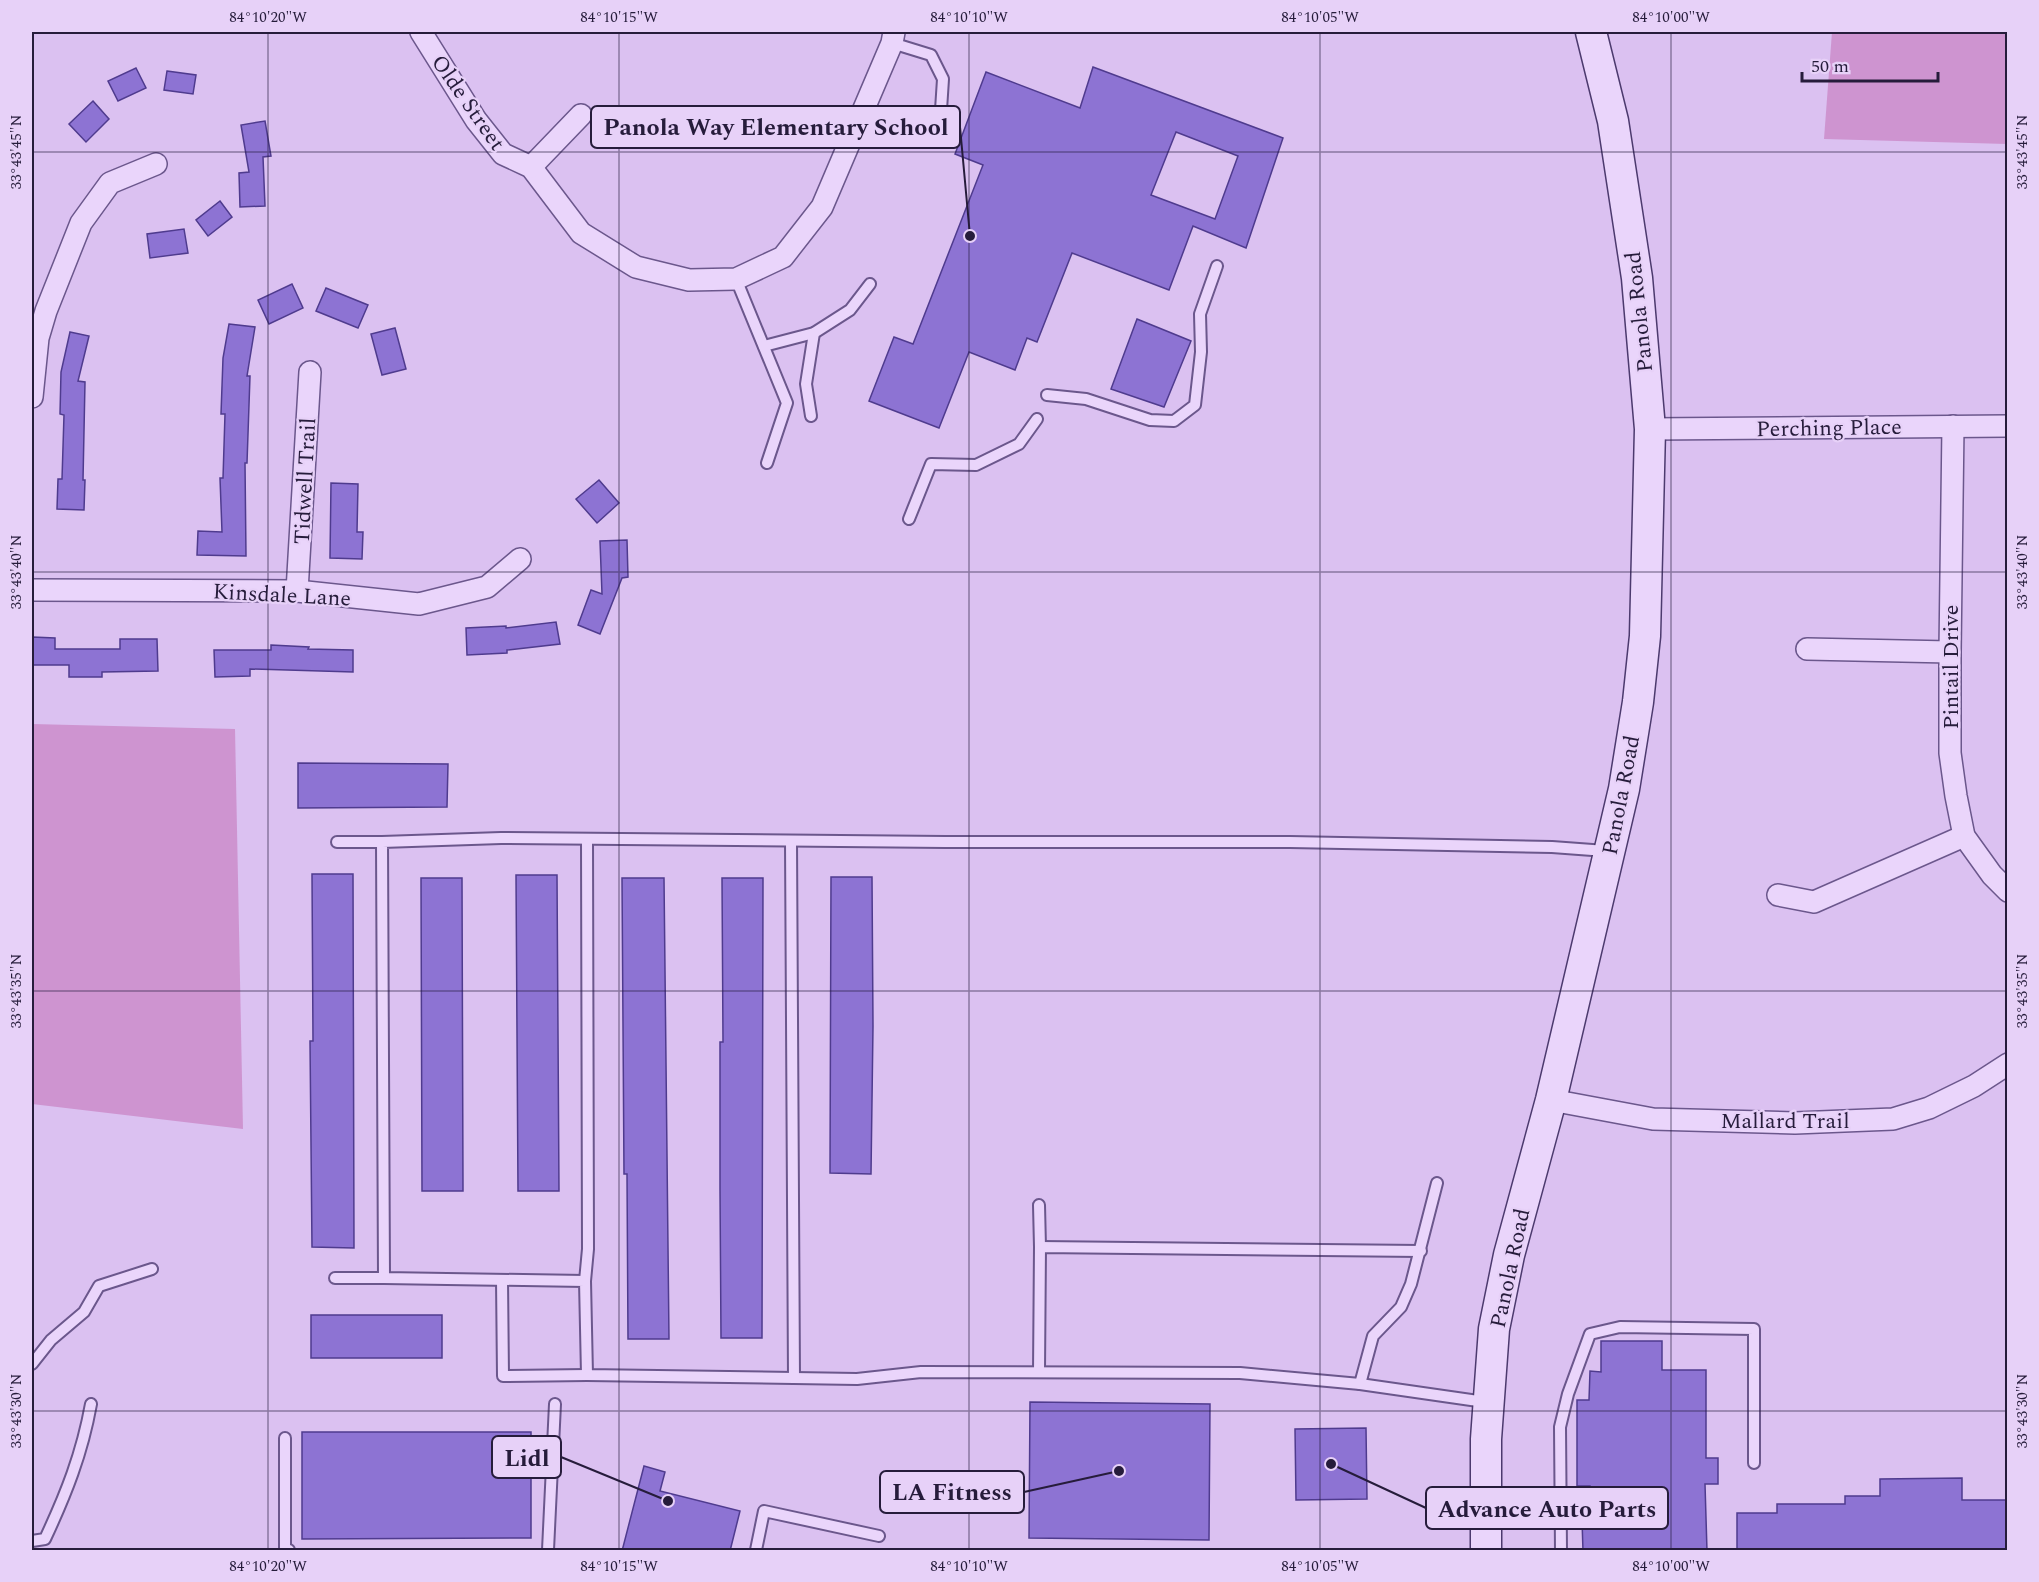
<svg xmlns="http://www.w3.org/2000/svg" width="2039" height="1582" font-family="Spectral,serif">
	<rect width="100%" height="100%" fill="#dbc1f1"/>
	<g fill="#ce94d0">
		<path d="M1832,32h175v112l-183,-5z"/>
		<path d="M32,724l203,5 8,400 -211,-25z"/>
	</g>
	<g fill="#8d73d3" stroke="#4f3b8e" stroke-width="1.5" fill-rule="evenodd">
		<path d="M1093,67l190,71 -37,110 -53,-22 -24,64 -97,-37 -35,89 -10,-4 -12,32 -46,-18 -30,76 -70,-27 25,-64 19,7 70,-179 -28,-11 31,-82 94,36zM1176,132l62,24 -23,63 -64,-24z"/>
		<path d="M136,68l10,20 -28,13 -10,-20z"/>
		<path d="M167,71l29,4 -3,19 -29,-4z"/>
		<path d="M93,101l16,18 -23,23 -17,-18z"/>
		<path d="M265,121l6,35 -8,1 2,49 -25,1 -1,-34 10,-1 -8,-47z"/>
		<path d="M220,201l12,16 -24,19 -12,-16z"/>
		<path d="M184,229l4,24 -38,5 -3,-24z"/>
		<path d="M292,284l11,24 -34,16 -11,-24z"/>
		<path d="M326,288l42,17 -10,23 -42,-17z"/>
		<path d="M1137,319l54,22 -27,66 -53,-18z"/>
		<path d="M229,324l26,3 -8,49h3l-3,87h-2l1,93 -49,-1 1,-24 24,1 -2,-54h3l2,-64h-4l2,-56z"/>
		<path d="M395,328l11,41 -24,6 -11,-41z"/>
		<path d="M70,332l19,4 -11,45 7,1 -2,98h2l-1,30 -27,-1 1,-30h4l2,-64 -4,-1 1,-42z"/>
		<path d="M599,480l20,23 -22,20 -21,-24z"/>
		<path d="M331,483l27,1 -1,48h6l-1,27 -32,-1z"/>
		<path d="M627,540l1,37 -6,1 -22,56 -22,-9 13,-35 11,4 -2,-53z"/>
		<path d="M556,622l4,22 -53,6v3l-40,2 -1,-27 40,-2v2z"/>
		<path d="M32,637l23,1v11h65v-10h37l1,32 -56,1v5h-33v-12h-37z"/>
		<path d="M271,645l38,2 -1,2 45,1v22l-103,-3v7l-35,1 -1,-27h57z"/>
		<path d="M298,763l150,1 -1,43 -149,1z"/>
		<path d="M312,874h41l1,374 -42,-1 -2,-206h3z"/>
		<path d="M516,875h41l2,316h-41z"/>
		<path d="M831,877h41l1,149 -2,148 -41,-1z"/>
		<path d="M421,878h41l1,313h-41z"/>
		<path d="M622,878h42l5,461h-41l-1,-165h-3z"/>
		<path d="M722,878h41l-1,460h-41l-1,-149v-147h3z"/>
		<rect x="311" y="1315" width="131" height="43"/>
		<path d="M1601,1341h61v29h44v88h12v26h-13l2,67h-124l-1,-31h8v-34h-13v-86h12l1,-29 11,1z"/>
		<path d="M1030,1402l180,2 -1,136 -180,-2z"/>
		<path d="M1366,1428l1,71 -71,1 -1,-71z"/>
		<path d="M302,1432h229v106l-229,1z"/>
		<path d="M644,1466l21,6 -5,19 80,20 -10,40h-108z"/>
		<path d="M1962,1478v22h45v51h-270v-38h40v-9h68v-8h35v-17z"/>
	</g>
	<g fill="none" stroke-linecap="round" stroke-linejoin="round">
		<g stroke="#6b578c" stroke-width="14">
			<g id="service">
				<path d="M892,43l39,12 12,24 -2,31"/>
				<path d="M736,279l51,124 -20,60"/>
				<path d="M764,346l50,-13 36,-23 20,-26"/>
				<path d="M1047,395l39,4 64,21 24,1 21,-16 6,-53 -1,-38 17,-48"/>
				<path d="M811,416l-5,-32 8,-51"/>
				<path d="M909,519l22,-55 45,1 43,-21 18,-25"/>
				<path d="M791,841l3,537"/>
				<path d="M337,842h45"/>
				<path d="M1039,1205l1,42"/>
				<path d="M335,1278h49"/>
				<path d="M502,1280l1,96 84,-1"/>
				<path d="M585,1281l3,-32 -1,-410"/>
				<path d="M32,1364l19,-24 33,-28 15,-26 53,-17"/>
				<path d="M1039,1372l1,-125 381,4"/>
				<path d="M1360,1384l13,-48 28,-29 10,-23 26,-101"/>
				<path d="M1485,1402l-125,-18 -120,-11 -319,-1 -64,7 -270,-4 -2,-94 -201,-3 -2,-436 119,-4 444,4h345l262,5 54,4"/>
				<path d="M285,1438v112h4"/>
				<path d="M32,1541l13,-2c21,-45 37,-85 46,-135"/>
				<path d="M548,1550l7,-146"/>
				<path d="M756,1550l8,-39 115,25"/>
				<path d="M1561,1550l-1,-123 8,-33 22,-60 30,-7 134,2v134"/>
			</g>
		</g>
		<g stroke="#6b578c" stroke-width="24">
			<g id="minor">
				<path d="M421,32l55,88 27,34 28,13 50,66 55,34 53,13 47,-1 47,-22 39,-50 70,-164 2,-11"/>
				<path d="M531,167l50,-52"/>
				<path d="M32,397l6,-59 8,-27 35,-88 29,-40 46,-19"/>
				<path d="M1953,426l-3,226v101l6,43 8,40 28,39 16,16"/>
				<path d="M1650,429l358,-3"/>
				<path d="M32,590l265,1 122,13 68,-17 33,-28"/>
				<path d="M297,591l13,-219"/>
				<path d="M1807,649l143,3"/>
				<path d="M1778,895l36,7 150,-66"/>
				<path d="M1551,1100l102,19 142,4 98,-4 36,-11 45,-22 34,-22"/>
			</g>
		</g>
		<g stroke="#4c3a6e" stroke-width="33">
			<path id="secondary" d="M1486,1550v-111l8,-110 15,-74 42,-155 73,-311 14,-87 7,-66 5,-207 -13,-151 -24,-157 -22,-89"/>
		</g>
		<use href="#service" stroke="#ead5fb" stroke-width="10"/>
		<use href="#minor" stroke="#ead5fb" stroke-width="21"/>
		<use href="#secondary" stroke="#ead5fb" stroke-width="30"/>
	</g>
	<path fill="none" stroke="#261c3b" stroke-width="1.5" stroke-opacity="0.45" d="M268,32v1518M619,32v1518M969,32v1518M1320,32v1518M1671,32v1518M32,152h1976M32,572h1976M32,991h1976M32,1411h1976"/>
	<g text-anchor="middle" stroke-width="4.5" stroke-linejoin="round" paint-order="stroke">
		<g font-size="22" fill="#261c3b" stroke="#e7d1f8">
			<text transform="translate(469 102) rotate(55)" y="8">Olde Street</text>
			<text transform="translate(1638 312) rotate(-96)" y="8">Panola Road</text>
			<text transform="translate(1829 427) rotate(-1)" y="8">Perching Place</text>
			<text transform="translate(304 481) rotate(-87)" y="8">Tidwell Trail</text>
			<text transform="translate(282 594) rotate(3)" y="8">Kinsdale Lane</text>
			<text transform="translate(1950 667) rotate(-90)" y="8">Pintail Drive</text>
			<text transform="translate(1620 795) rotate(-79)" y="8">Panola Road</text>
			<text x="1785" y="1128">Mallard Trail</text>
			<text transform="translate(1509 1268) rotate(-78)" y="8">Panola Road</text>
		</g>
	</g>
	<path fill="none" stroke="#261c3b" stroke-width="2" d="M970 236L960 127M668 1501L561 1457M1119 1471L1024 1492M1331 1464L1426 1508"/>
	<g fill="#261c3b" stroke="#e7d1f8" stroke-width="2">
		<circle cx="970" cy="236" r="6"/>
		<circle cx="668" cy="1501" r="6"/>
		<circle cx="1119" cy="1471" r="6"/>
		<circle cx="1331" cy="1464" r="6"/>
	</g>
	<g fill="#e7d1f8" stroke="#261c3b" stroke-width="2">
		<rect x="591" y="106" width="369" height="42" rx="6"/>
		<rect x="492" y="1436" width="69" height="42" rx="6"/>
		<rect x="880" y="1471" width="144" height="42" rx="6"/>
		<rect x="1426" y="1487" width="242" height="42" rx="6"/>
	</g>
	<g font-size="24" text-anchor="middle" font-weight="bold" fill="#261c3b">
		<text x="776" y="135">Panola Way Elementary School</text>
		<text x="527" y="1466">Lidl</text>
		<text x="952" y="1500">LA Fitness</text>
		<text x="1547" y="1517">Advance Auto Parts</text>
	</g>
	<rect width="2039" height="1582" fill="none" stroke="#e7d1f8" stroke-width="66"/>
	<path d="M1802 72v9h136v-9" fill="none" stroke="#261c3b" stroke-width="3"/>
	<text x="1811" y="72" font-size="18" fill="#261c3b" stroke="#e7d1f8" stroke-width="4.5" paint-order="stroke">50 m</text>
	<rect x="33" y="33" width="1973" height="1516" fill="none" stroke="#261c3b" stroke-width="2"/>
	<g font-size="15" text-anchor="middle" fill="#261c3b">
		<text x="268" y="22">84°10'20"W</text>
		<text x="619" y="22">84°10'15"W</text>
		<text x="969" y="22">84°10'10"W</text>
		<text x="1320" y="22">84°10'05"W</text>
		<text x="1671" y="22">84°10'00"W</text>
		<text transform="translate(16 152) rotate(-90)" y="5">33°43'45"N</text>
		<text transform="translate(2022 152) rotate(-90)" y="5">33°43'45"N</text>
		<text transform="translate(16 572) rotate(-90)" y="5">33°43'40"N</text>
		<text transform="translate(2022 572) rotate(-90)" y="5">33°43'40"N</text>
		<text transform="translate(16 991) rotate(-90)" y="5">33°43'35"N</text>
		<text transform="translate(2022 991) rotate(-90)" y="5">33°43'35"N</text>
		<text transform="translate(16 1411) rotate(-90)" y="5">33°43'30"N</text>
		<text transform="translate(2022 1411) rotate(-90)" y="5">33°43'30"N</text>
		<text x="268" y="1571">84°10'20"W</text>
		<text x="619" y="1571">84°10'15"W</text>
		<text x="969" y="1571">84°10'10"W</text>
		<text x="1320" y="1571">84°10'05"W</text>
		<text x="1671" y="1571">84°10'00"W</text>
	</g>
</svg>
